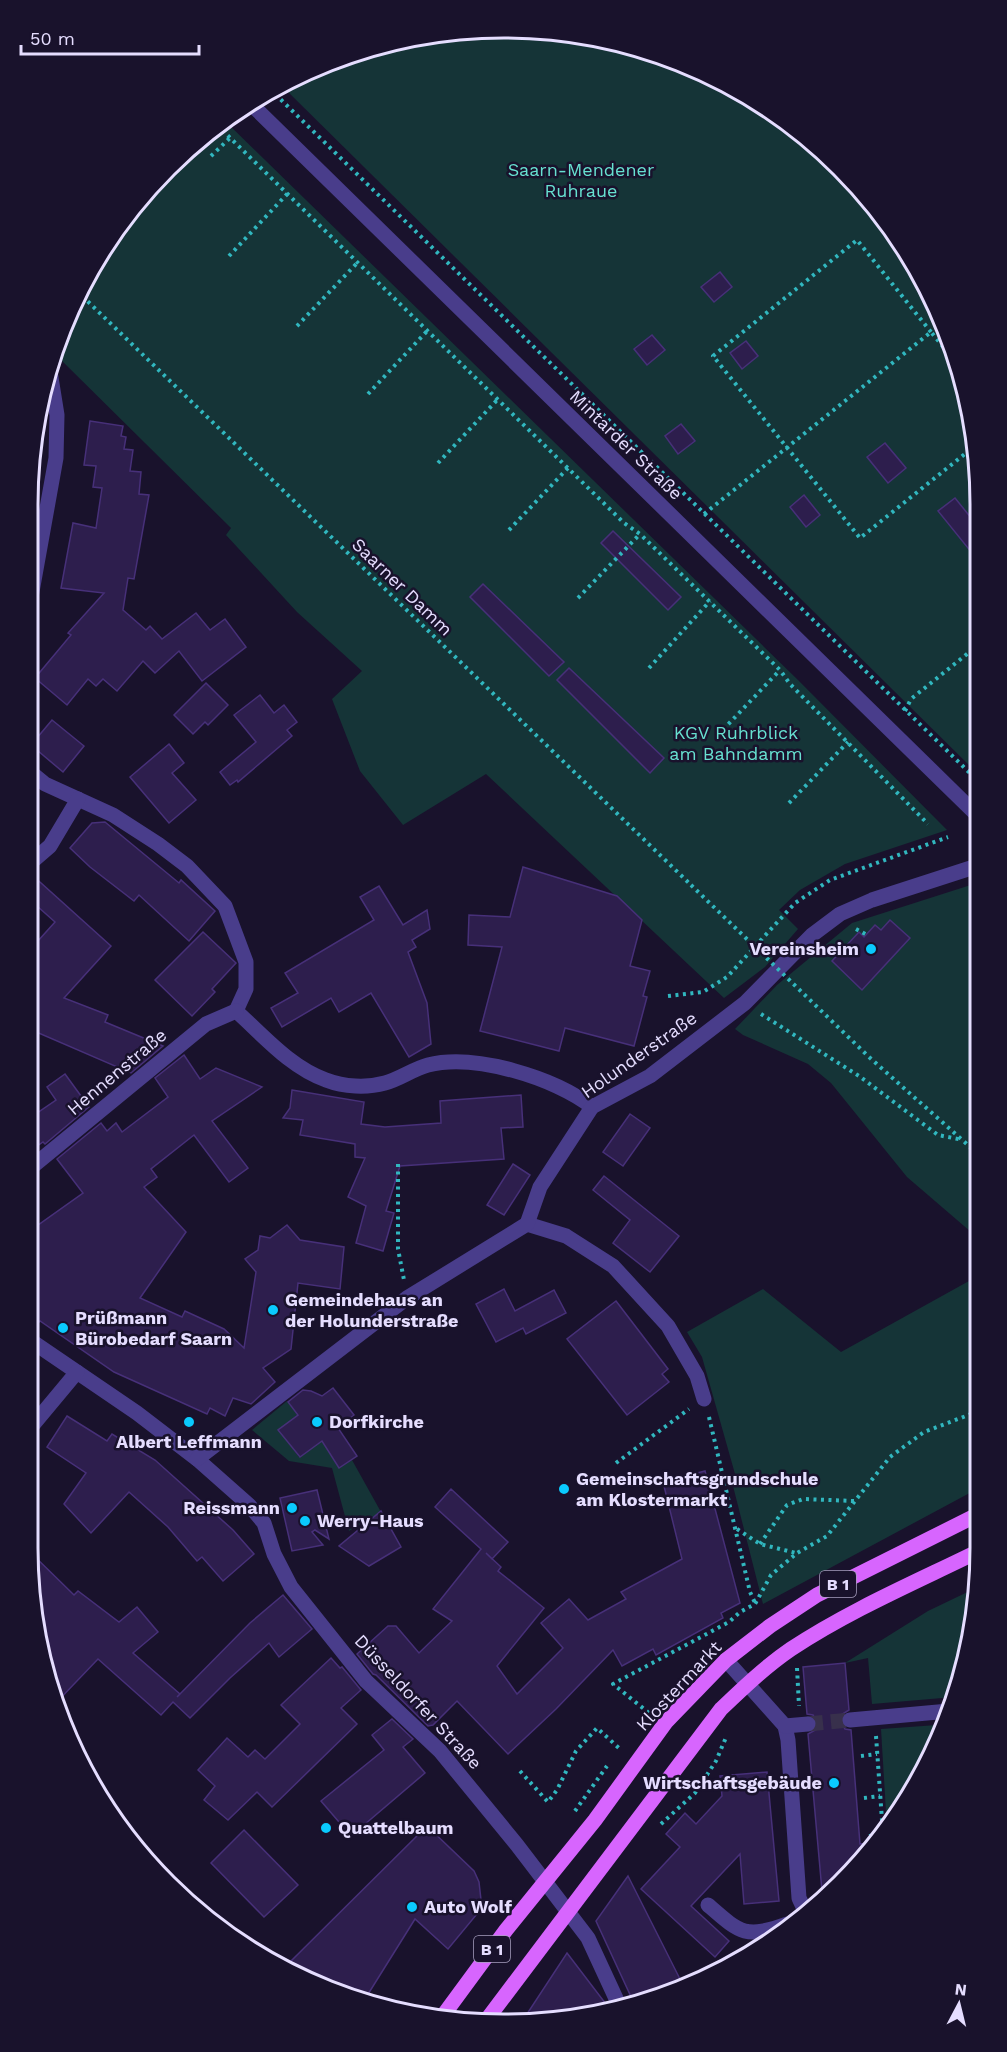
<svg xmlns="http://www.w3.org/2000/svg" width="1007" height="2052" font-family="'Work Sans',sans-serif">
	<rect width="100%" height="100%" fill="#19122c"/>
	<g fill="#153437">
		<path d="M534,28l92,15 88,33 103,69 82,93 56,112 21,92 1,331 -697,-689 70,-32 91,-21z"/>
		<path d="M224,120l574,560 149,150 -102,34 -45,26 -21,20 19,19 -33,38 -41,31 -238,-224 -83,51 -43,-54 -28,-72 30,-28 -65,-59 -71,-77 5,-7 -173,-171 -1,-13 19,-51 49,-79 64,-69z"/>
		<path d="M977,883l1,355 -71,-61 -76,-94 -23,-19 -65,-29 -8,-6 42,-44 75,-62z"/>
		<path d="M978,1276l1,212 -216,116 -30,-118 4,-5 -35,-124 -15,-25 76,-43 78,63z"/>
		<path d="M287,1401l11,14 -19,15 20,27 23,-16 17,27 13,-8 29,52 -32,19 -17,-63 -43,-7 -37,-31z"/>
		<path d="M978,1587l-14,84 -10,26 -82,7 -4,-46 -23,5 83,-52z"/>
		<path d="M937,1725l1,16 -7,18 -38,53h-7l-5,-83z"/>
	</g>
	<g fill="#2d1e4d" stroke="#473079" stroke-width="1.5">
		<path d="M720,272l12,15 -18,15 -13,-15z"/>
		<path d="M652,335l13,15 -18,15 -13,-16z"/>
		<path d="M746,341l12,15 -16,13 -12,-16z"/>
		<path d="M90,421l33,5 -2,10 5,1 -2,12 9,1 -3,21 11,1 -2,22 10,1 -15,84 -6,-1 -5,32 23,20 4,-4 12,13 34,-26 14,17 15,-11 21,28 -44,34 -23,-30 -24,22 -12,-12 -26,30 -14,-12 -7,7 -8,-7 -21,26 -32,-27 36,-43 -3,-2 36,-40 -43,-5 12,-65 23,5 6,-40 -9,-1 3,-21 -12,-1z"/>
		<path d="M681,424l14,17 -17,13 -13,-18z"/>
		<path d="M885,443l21,25 -18,15 -21,-26z"/>
		<path d="M804,495l16,20 -14,12 -16,-20z"/>
		<path d="M955,498l21,26v34l-38,-47z"/>
		<path d="M613,531l68,66 -13,13 -67,-67z"/>
		<path d="M483,584l81,78 -15,14 -79,-79z"/>
		<path d="M569,668l95,90 -14,15 -93,-93z"/>
		<path d="M206,683l22,22 -20,20 -3,-3 -12,12 -19,-19z"/>
		<path d="M260,695l14,18 10,-8 13,17 -10,8 5,6 -54,46 -1,-2 -7,5 -10,-13 36,-30 -22,-27z"/>
		<path d="M52,720l32,26 -21,26 -32,-27z"/>
		<path d="M169,744l15,19 -12,10 24,27 -27,23 -39,-46z"/>
		<path d="M105,822l74,61 2,-3 34,31 -26,30 -50,-46 -5,6 -44,-34 -20,-19 22,-25z"/>
		<path d="M523,867l94,29 25,24 -12,46 20,5 -7,25 4,1 -13,49 -69,-18 -6,23 -79,-20 22,-84 -34,-2 1,-30 41,2z"/>
		<path d="M28,874h3l80,72 -47,52 44,17 -3,7 58,24 -32,27 -104,-45 1,-76 27,-30 -27,-24z"/>
		<path d="M379,886l24,39 24,-15 3,19 -18,11 4,7 -8,5 19,51 4,41 -22,13 -38,-64 -32,19 -8,-14 -49,29 -11,-19 27,-15 -13,-20 89,-53 -14,-23z"/>
		<path d="M890,920l20,18 -48,52 -30,-29 27,-29 5,5 11,-12 6,5z"/>
		<path d="M203,932l33,31 -24,26 3,3 -23,24 -37,-36z"/>
		<path d="M184,1055l16,24 16,-11 46,19 -50,34 36,47 -19,14 -35,-47 -43,34 6,8 -13,10 42,45 -46,66 42,19 3,-6 39,18 20,19 12,-76 -11,-13 13,-9 2,-14 10,2 17,-13 13,15 44,7 -4,42 -42,-6 -7,66 -28,19 12,14 -24,22 -18,-6 -8,18 -15,-8 -3,6 -93,-42 -74,-51 -2,2 -11,-8v-82l56,-40 -26,-34 44,-36 6,8 9,-8 6,9 46,-35 -13,-19z"/>
		<path d="M65,1074l24,33 -44,37 -2,-2 -16,11v-33l29,-20 -9,-13z"/>
		<path d="M292,1090l72,12 -3,22 24,3 56,-4 -1,-22 81,-6 2,32 -22,1 3,31 -104,7 -14,45 8,2 -11,38 -27,-8 10,-37 -18,-9 17,-39 -10,-1v-13l-55,-9 3,-15 -20,-2 7,-10z"/>
		<path d="M630,1114l20,14 -27,38 -20,-14z"/>
		<path d="M513,1164l17,11 -26,40 -17,-10z"/>
		<path d="M604,1176l75,60 -29,36 -37,-29 17,-23 -37,-30z"/>
		<path d="M504,1289l11,22 39,-21 12,23 -40,21 -3,-6 -27,14 -20,-38z"/>
		<path d="M616,1301l52,68 -6,5 7,8 -42,33 -60,-76z"/>
		<path d="M333,1388l21,27 -16,13 19,28 -18,12 -17,-27 -22,16 -22,-27 20,-15 -10,-13 15,-12 8,1 11,5z"/>
		<path d="M67,1416l40,25 5,-7 43,26 78,70 21,24 -31,27 -21,-24 -5,4 -29,-34 -39,-35 -38,41 -27,-29 22,-31 -39,-26z"/>
		<path d="M705,1471l35,132 -19,10 2,5 -67,37 -3,-6 -31,17 -9,-16 -57,59 -48,45 -51,-53 -24,24 -5,1 -52,-51 -3,-1 -16,-20 31,-28h8l23,27 33,-32 -19,-12 48,-60 -46,-42 16,-18 57,53 -16,17 -6,-6 15,14 -3,4 46,37 -47,58 20,28 46,-46 -22,-25 28,-24 19,21 38,-21 -5,-7 61,-33 -19,-77z"/>
		<path d="M317,1490l12,49 -14,-9 -3,2 11,13 -31,6 -12,-53z"/>
		<path d="M381,1511l20,36 -32,19 -30,-20z"/>
		<path d="M27,1549l47,46 4,-4 41,31 18,-15 21,25 -25,21 47,41 -3,3 73,-74 33,-28 29,34 -33,28 -10,-14 -39,35 -40,40 -17,-16 -12,13 -63,-56 -44,46z"/>
		<path d="M331,1658l9,10 2,-1 19,23 -20,18 16,16 -85,83 -15,-15 -29,28 -24,-20 11,-14 -17,-16 29,-32 21,19 7,-7 10,9 35,-35 -19,-19z"/>
		<path d="M845,1663l4,47 -8,5 -1,6 5,8 6,1 9,114 11,-1 -30,42 -7,5 -12,1 -14,-157 9,-5 1,-6 -5,-8 -6,-1 -4,-47z"/>
		<path d="M392,1719l21,20 -10,8 22,26 -74,63 -30,-35 63,-51 -12,-15z"/>
		<path d="M767,1772l12,129 -35,3 -4,-50 -49,52 38,35 -14,16 -74,-68 39,-42 -14,-13 19,-21 11,11 26,-28 -2,-20z"/>
		<path d="M427,1826l47,45 5,11 2,18 -4,14 -29,35 -33,-30 -50,80 -81,-31z"/>
		<path d="M244,1830l54,55 -34,32 -53,-54z"/>
		<path d="M628,1876l53,105 -19,8 2,2 -31,10 -37,-80z"/>
		<path d="M567,1953l42,55 -44,13 -42,-1z"/>
	</g>
	<g fill="none" stroke-linecap="round" stroke-linejoin="round">
		<path stroke="#38304c" stroke-width="15" stroke-dasharray="15 8" stroke-linecap="butt" d="M808,1724l42,-4"/>
		<g stroke="#31b7bf" stroke-width="4" stroke-dasharray="3 4.5" stroke-linecap="butt">
			<path d="M270,89l707,691"/>
			<path d="M217,125l407,398 16,11 140,136 10,14 138,140"/>
			<path d="M211,156l20,-19"/>
			<path d="M229,256l59,-63"/>
			<path d="M77,291l614,594"/>
			<path d="M297,326l61,-64"/>
			<path d="M931,332l-74,-92 -144,116 147,182 116,-93"/>
			<path d="M368,394l60,-64"/>
			<path d="M438,463l60,-64"/>
			<path d="M704,514l227,-182 27,33"/>
			<path d="M509,530l59,-62"/>
			<path d="M578,598l62,-64"/>
			<path d="M649,668l61,-67"/>
			<path d="M905,711l6,-12 66,-53"/>
			<path d="M718,735l62,-65"/>
			<path d="M789,803l59,-61"/>
			<path d="M856,929l11,6"/>
			<path d="M668,996l35,-4 24,-15 68,-74 35,-23 118,-43"/>
			<path d="M761,1014l98,62 79,59 25,5"/>
			<path d="M869,1057l109,97"/>
			<path d="M398,1164v85l6,31"/>
			<path d="M709,1417l41,175 6,13"/>
			<path d="M616,1463l73,-54"/>
			<path d="M737,1529l23,15 36,9"/>
			<path d="M760,1544l27,-39 16,-6 51,2"/>
			<path d="M797,1668l2,38"/>
			<path d="M649,1713l-36,-29 116,-62 11,-10 15,-8 16,-29 26,-22 30,-17 63,-79 34,-25 55,-21"/>
			<path d="M876,1736l6,84 6,-1"/>
			<path d="M861,1756l16,-2"/>
			<path d="M520,1771l28,31 9,-12 19,-39 21,-23 23,21"/>
			<path d="M864,1798l16,-2"/>
			<path d="M575,1811l32,-45"/>
			<path d="M882,1820v7"/>
			<path d="M661,1824l34,-31 21,-32 11,-26"/>
			<path d="M869,1836l8,-1"/>
		</g>
		<g stroke="#493d8b" stroke-width="15">
			<path d="M249,102l728,713"/>
			<path d="M28,614l28,-156 1,-43 -8,-50"/>
			<path d="M28,770l17,14 68,31 45,29 29,22 38,40 21,56v27l-10,22"/>
			<path d="M28,865l22,-19 28,-47"/>
			<path d="M236,1011c28,25 54,56 90,69 18,7 41,8 59,3 15,-4 28,-14 43,-18 47,-12 127,13 164,42"/>
			<path d="M27,1171l179,-147 30,-13"/>
			<path d="M527,1224l39,12 47,30 55,60 29,50 7,23"/>
			<path d="M27,1338l110,75 60,46 52,46 15,18 10,31 17,33 75,94 74,70 77,94 71,93 31,67"/>
			<path d="M27,1432l50,-60"/>
			<path d="M197,1459l210,-161 120,-74 13,-37 52,-80 58,-31 95,-73 67,-68 28,-21 32,-14 105,-34"/>
			<path d="M726,1660l59,66 3,14 11,158 6,13"/>
			<path d="M850,1720l99,-9"/>
			<path d="M785,1726l23,-2"/>
			<path d="M708,1905c32,28 37,34 79,19"/>
		</g>
		<g stroke="#d765fe" stroke-width="15">
			<path d="M442,2017l64,-87 89,-110 71,-98 60,-62 44,-34 47,-31 162,-81"/>
			<path d="M488,2018l233,-309c22,-21 45,-43 70,-60 59,-39 125,-67 188,-98"/>
		</g>
		<path stroke="#31b7bf" stroke-width="4" stroke-dasharray="3 4.5" stroke-linecap="butt" d="M691,885l178,172"/>
	</g>
	<g fill="#0acafe" stroke="#19122c" stroke-width="2">
		<circle cx="871" cy="949" r="6"/>
		<circle cx="273" cy="1310" r="6"/>
		<circle cx="63" cy="1328" r="6"/>
		<circle cx="189" cy="1422" r="6"/>
		<circle cx="317" cy="1422" r="6"/>
		<circle cx="564" cy="1489" r="6"/>
		<circle cx="292" cy="1508" r="6"/>
		<circle cx="305" cy="1521" r="6"/>
		<circle cx="834" cy="1783" r="6"/>
		<circle cx="326" cy="1828" r="6"/>
		<circle cx="412" cy="1907" r="6"/>
	</g>
	<g text-anchor="middle" stroke-width="5" stroke-linejoin="round" paint-order="stroke">
		<g fill="#19122c" stroke="#a8a0c0" stroke-width="1.5">
			<rect x="820" y="1571" width="36" height="26" rx="4.5"/>
			<rect x="474" y="1936" width="36" height="26" rx="4.5"/>
		</g>
		<g font-size="16" font-weight="bold" fill="#e5ddff">
			<text x="838" y="1590">B 1</text>
			<text x="492" y="1955">B 1</text>
		</g>
		<g font-size="18" fill="#67e1d1" stroke="#19122c">
			<text x="581" y="176">Saarn-Mendener<tspan x="581" dy="21">Ruhraue</tspan></text>
			<text x="736" y="739">KGV Ruhrblick<tspan x="736" dy="21">am Bahndamm</tspan></text>
		</g>
		<g font-size="18" fill="#e5ddff" stroke="#19122c">
			<text transform="translate(626 445) rotate(44)" y="6">Mintarder Straße</text>
			<text transform="translate(402 587) rotate(44)" y="6">Saarner Damm</text>
			<text transform="translate(639 1055) rotate(-35)" y="6">Holunderstraße</text>
			<text transform="translate(117 1072) rotate(-40)" y="6">Hennenstraße</text>
			<text transform="translate(679 1686) rotate(-47)" y="6">Klostermarkt</text>
			<text transform="translate(418 1702) rotate(47)" y="6">Düsseldorfer Straße</text>
		</g>
		<g font-size="18" font-weight="bold" fill="#e5ddff" stroke="#19122c" text-anchor="start">
			<text x="859" y="955" text-anchor="end">Vereinsheim</text>
			<text x="285" y="1306">Gemeindehaus an<tspan x="285" dy="21">der Holunderstraße</tspan></text>
			<text x="75" y="1324">Prüßmann<tspan x="75" dy="21">Bürobedarf Saarn</tspan></text>
			<text x="329" y="1428">Dorfkirche</text>
			<text x="189" y="1448" text-anchor="middle">Albert Leffmann</text>
			<text x="576" y="1485">Gemeinschaftsgrundschule<tspan x="576" dy="21">am Klostermarkt</tspan></text>
			<text x="280" y="1514" text-anchor="end">Reissmann</text>
			<text x="317" y="1527">Werry-Haus</text>
			<text x="822" y="1789" text-anchor="end">Wirtschaftsgebäude</text>
			<text x="338" y="1834">Quattelbaum</text>
			<text x="424" y="1913">Auto Wolf</text>
		</g>
	</g>
	<path d="M0 0H1007V2052H0ZM504 38H504A466 466 0 0 1 970 504V1548A466 466 0 0 1 504 2014H504A466 466 0 0 1 38 1548V504A466 466 0 0 1 504 38Z" fill="#19122c" fill-rule="evenodd"/>
	<path fill="none" stroke="#e5ddff" stroke-width="3" d="M504 38H504A466 466 0 0 1 970 504V1548A466 466 0 0 1 504 2014H504A466 466 0 0 1 38 1548V504A466 466 0 0 1 504 38Z"/>
	<g transform="translate(959 2004) rotate(7)" stroke="#19122c" stroke-width="4.5" paint-order="stroke">
	<path d="M0-4.5L10 22L0 15L-10 22Z" fill="#e5ddff"/>
	<text y="-9" font-size="16" font-weight="bold" text-anchor="middle" fill="#e5ddff">N</text>
	</g>
	<path d="M21 45v9h178v-9" fill="none" stroke="#e5ddff" stroke-width="3"/>
	<text x="30" y="45" font-size="18" fill="#e5ddff" stroke="#19122c" stroke-width="4.5" paint-order="stroke">50 m</text>
</svg>
